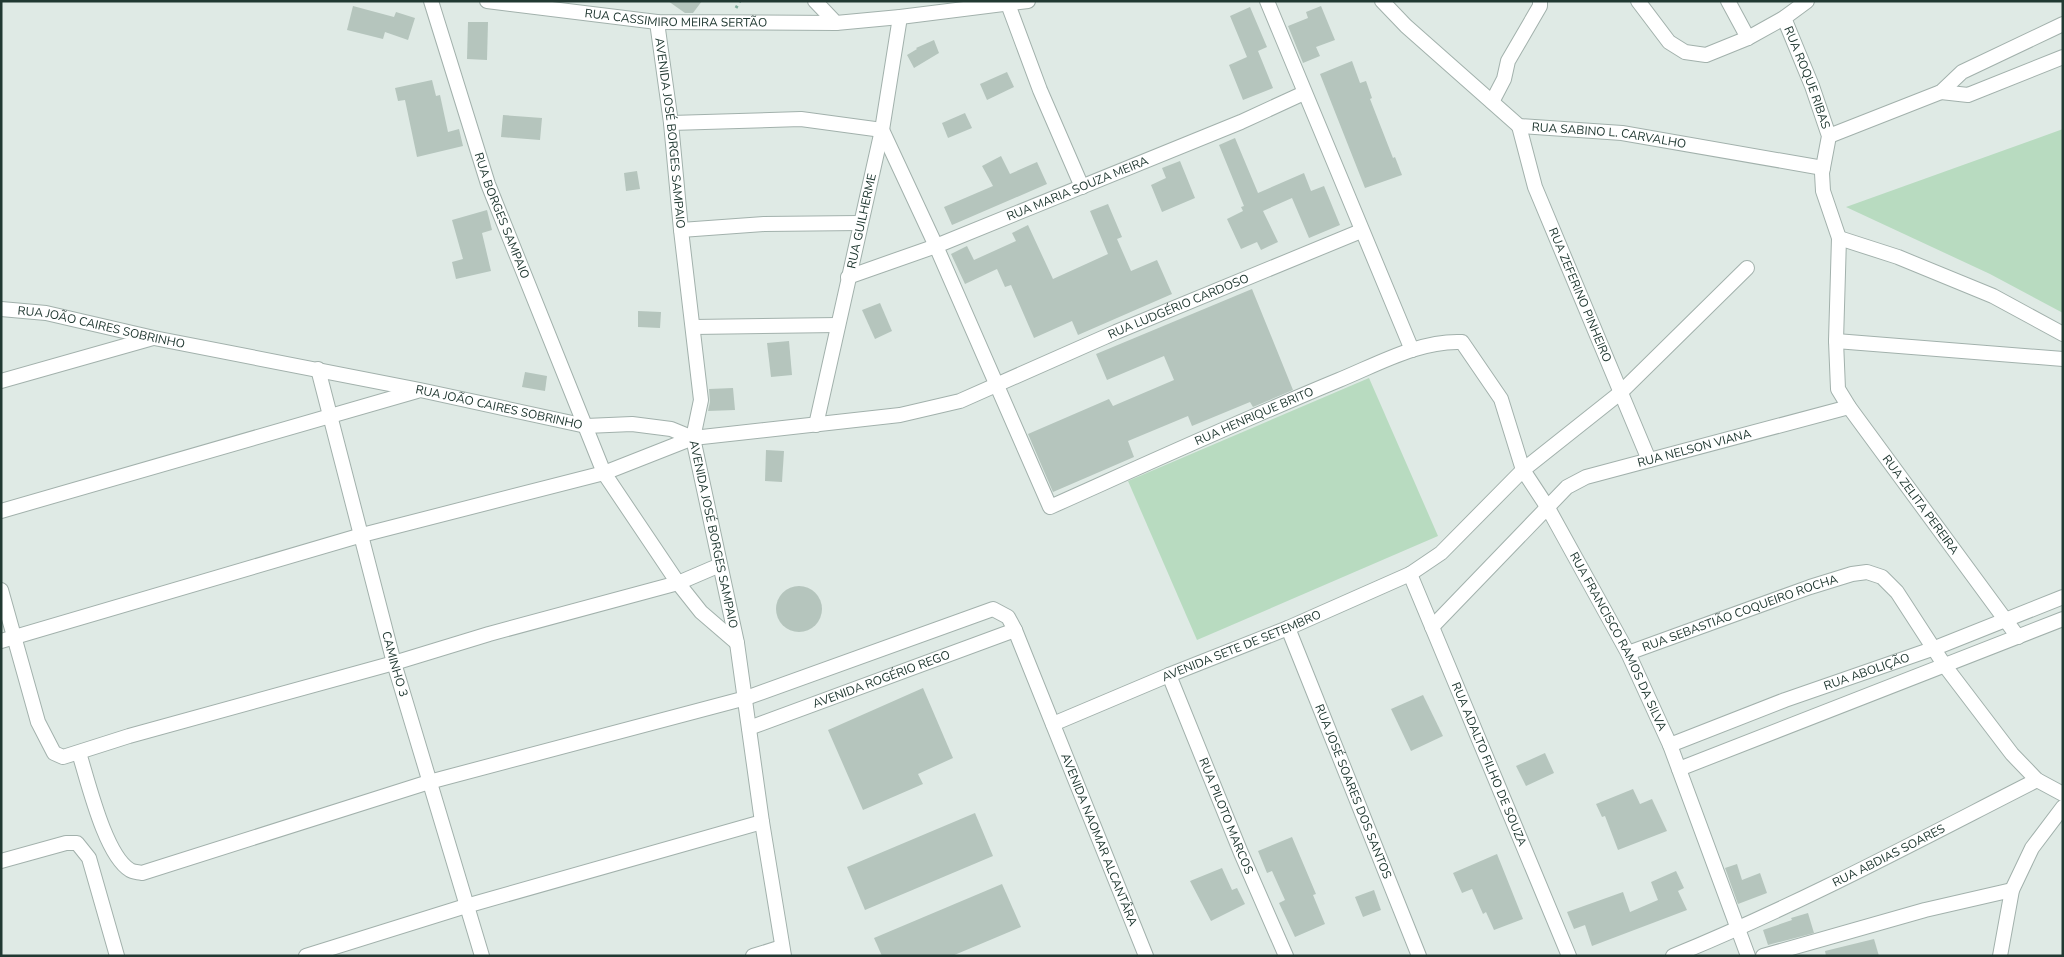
<svg xmlns="http://www.w3.org/2000/svg" width="2064" height="957" font-family="'Nunito Sans',sans-serif">
	<rect width="100%" height="100%" fill="#dfeae5"/>
	<g fill="#b8dbc0">
		<path d="M2063,129v184l-73,-39 -144,-67z"/>
		<path d="M1369,378l69,158 -241,104 -69,-159z"/>
	</g>
	<g fill="#b5c5bd">
		<path d="M668,1h34l-9,12h-8z"/>
		<path d="M353,6l41,11 2,-5 19,6 -7,22 -23,-8 -2,7 -36,-9z"/>
		<path d="M1321,6l14,34 -19,7 4,9 -17,7 -15,-37 20,-8 -2,-6z"/>
		<path d="M1250,7l17,40 -9,4 15,37 -30,12 -14,-35 18,-8 -17,-41z"/>
		<path d="M468,22h20l-1,38 -20,-1z"/>
		<path d="M934,40l5,13 -25,15 -7,-13 10,-6 -1,-1z"/>
		<path d="M1352,61l8,22 6,-2 6,17 -2,1 23,59 2,-1 7,18 -37,13 -45,-114z"/>
		<path d="M1007,72l7,15 -27,13 -7,-16z"/>
		<path d="M432,80l4,16 4,-1 8,37 11,-3 4,17 -46,11 -12,-57 -7,1 -3,-13z"/>
		<path d="M965,113l7,15 -24,10 -6,-15z"/>
		<path d="M503,115l39,3 -2,22 -39,-3z"/>
		<path d="M1235,138l23,55 46,-20 7,18 13,-5 16,39 -31,13 -17,-40 -29,13 15,31 -17,8 -4,-8 -16,7 -14,-30 16,-8 -2,-4 3,-1 -25,-61z"/>
		<path d="M1001,156l9,18 27,-12 10,22 -95,41 -8,-18 49,-21 -11,-20z"/>
		<path d="M1180,161l15,37 -33,14 -11,-27 15,-7 -4,-10z"/>
		<path d="M637,171l3,18 -14,2 -2,-18z"/>
		<path d="M1108,204l14,33 -5,2 14,32 26,-11 15,34 -94,41 -6,-14 -38,17 -23,-53 -6,2 -8,-18 -32,15 -14,-30 16,-8 7,14 42,-19 -4,-8 16,-8 25,54 55,-25 -18,-43z"/>
		<path d="M487,210l5,20 -10,3 9,38 -35,8 -4,-17 11,-3 -11,-39z"/>
		<path d="M1252,289l41,101 -40,17 -3,-5 -58,24 -4,-10 -60,25 6,16 -81,35 -25,-58 81,-35 4,7 61,-26 -10,-24 -57,24 -11,-26z"/>
		<path d="M880,303l12,28 -17,8 -13,-29z"/>
		<path d="M638,311l23,1 -1,16 -22,-1z"/>
		<path d="M789,341l3,34 -21,2 -4,-34z"/>
		<path d="M525,372l22,4 -2,15 -23,-4z"/>
		<path d="M733,388l2,22 -27,1 2,-9 -1,-13z"/>
		<path d="M766,450l18,1 -2,31 -17,-1z"/>
		<circle cx="799" cy="609" r="23"/>
		<path d="M923,688l30,70 -35,16 5,10 -60,26 -35,-80z"/>
		<path d="M1423,695l20,41 -32,15 -20,-42z"/>
		<path d="M1545,753l9,20 -28,13 -10,-20z"/>
		<path d="M1633,789l7,15 12,-5 15,32 -49,19 -13,-34 -3,1 -6,-13z"/>
		<path d="M975,813l18,43 -128,54 -18,-43z"/>
		<path d="M1292,837l24,57 -3,1 12,29 -30,13 -16,-34 6,-3 -13,-29 -5,2 -9,-22z"/>
		<path d="M1497,854l26,65 -29,11 -8,-18 -3,2 -11,-25 -10,4 -9,-20z"/>
		<path d="M1737,864l5,16 18,-7 7,20 -29,11 -13,-36z"/>
		<path d="M1222,868l10,22 5,-2 8,16 -34,17 -21,-40z"/>
		<path d="M1676,871l8,17 -6,3 9,19 -95,36 -7,-21 -11,4 -7,-17 56,-20 7,20 28,-12 -7,-18z"/>
		<path d="M1002,884l19,43 -69,29h-70l-8,-18z"/>
		<path d="M1374,890l7,20 -18,7 -8,-20z"/>
		<path d="M1808,913l6,20 -46,12 -5,-15 29,-10 -1,-2z"/>
		<path d="M1874,939l5,17h-53l-1,-5z"/>
	</g>
	<g fill="none" stroke-linecap="round" stroke-linejoin="round">
		<g stroke="#a2b1ac" stroke-width="16">
			<g id="minor">
				<path id="s1" d="M431,1l57,183 116,289 74,110 23,29 36,31"/>
				<path id="s2" d="M487,1l170,21 179,1"/>
				<path d="M815,1l21,22 64,-6 128,-16"/>
				<path d="M1267,1l145,349"/>
				<path id="s3" d="M1382,1l24,25 113,100 103,7 201,35"/>
				<path d="M1638,1l31,41 16,10 21,3 42,-17 36,-20 23,-17"/>
				<path d="M1728,1l20,37"/>
				<path d="M1008,4l32,86 42,97"/>
				<path id="s4" d="M1784,18l28,68 17,50 -7,37 1,18 16,47 -3,103 2,48 11,18 169,230"/>
				<path id="s5" d="M657,22l14,101 10,107 20,170 -8,38 44,205 25,179 22,134"/>
				<path d="M1941,92l27,3 95,-38"/>
				<path d="M1492,102l12,-23 4,-18 32,-55v-5"/>
				<path id="s6" d="M671,123l130,-4 81,11 54,116 114,261c96,-43 192,-87 289,-127 39,-16 81,-40 123,-38l39,57 22,71 25,38 80,145 42,92 78,211"/>
				<path id="s7" d="M1519,126l16,61 114,273"/>
				<path d="M1829,136l112,-44 21,-20 101,-48"/>
				<path d="M681,230l83,-6 96,-1"/>
				<path d="M1839,238l59,19 95,39 70,38"/>
				<path id="s8" d="M848,277l88,-31 305,-124 63,-29"/>
				<path id="s9" d="M1,309l45,4 108,25 266,52 166,36 46,-2 39,5 22,9 207,-23 60,-14 156,-69 245,-101"/>
				<path d="M693,327l145,-2"/>
				<path d="M1836,341l227,18"/>
				<path id="s10" d="M318,369l76,294 88,293"/>
				<path d="M1,381l152,-43"/>
				<path id="s11" d="M816,425l66,-295 18,-113"/>
				<path d="M1,511l416,-120"/>
				<path id="s12" d="M1410,574l159,382"/>
				<path d="M1,590l37,132 16,31 9,4 66,-21 265,-73 95,-29 189,-51 42,-18"/>
				<path id="s13" d="M1432,627l135,-140 19,-10 263,-70"/>
				<path id="s14" d="M1288,628l131,328"/>
				<path d="M1,641l361,-106 242,-62 89,-35"/>
				<path id="s15" d="M1628,653l182,-66 42,-13 15,-2 15,5 15,15 48,74 67,88 25,26 26,14"/>
				<path id="s16" d="M1169,675l72,178 45,103"/>
				<path id="s17" d="M1053,724l116,-49 119,-47 122,-54 31,-21 82,-83 97,-77 127,-125"/>
				<path id="s18" d="M749,728l266,-98"/>
				<path id="s19" d="M1670,745l115,-45 150,-52 128,-51"/>
				<path id="s20" d="M79,753c9,28 26,102 51,117 3,2 8,2 12,3l287,-91 317,-84 247,-89 15,8 7,13 131,326"/>
				<path d="M1679,769l384,-150"/>
				<path d="M1,861l65,-18h11l12,15 28,98"/>
				<path d="M306,956l160,-50 296,-84"/>
				<path d="M753,956l29,-9"/>
				<path id="s21" d="M1673,956c125,-51 244,-115 364,-176"/>
				<path d="M1763,956l162,-46 87,-20"/>
				<path d="M2000,956l12,-66 20,-42 31,-41"/>
			</g>
		</g>
		<path stroke="#80ad9d" stroke-width="3" stroke-dasharray="2.5 4" stroke-linecap="butt" d="M736,8l4,-7"/>
		<use href="#minor" stroke="#fff" stroke-width="14"/>
	</g>
	<g text-anchor="middle" stroke-width="4" stroke-linejoin="round" paint-order="stroke">
		<g font-size="12" fill="#213932" stroke="#eff7f3">
			<text dy="4" stroke="none"><textPath href="#s2" startOffset="190">RUA CASSIMIRO MEIRA SERTÃO</textPath></text>
			<text dy="4" stroke="none"><textPath href="#s4" startOffset="64">RUA ROQUE RIBAS</textPath></text>
			<text dy="4" stroke="none"><textPath href="#s5" startOffset="112">AVENIDA JOSÉ BORGES SAMPAIO</textPath></text>
			<text dy="4" stroke="none"><textPath href="#s3" startOffset="276">RUA SABINO L. CARVALHO</textPath></text>
			<text dy="4" stroke="none"><textPath href="#s8" startOffset="246">RUA MARIA SOUZA MEIRA</textPath></text>
			<text dy="4" stroke="none"><textPath href="#s1" startOffset="226">RUA BORGES SAMPAIO</textPath></text>
			<text dy="4" stroke="none"><textPath href="#s11" startOffset="209">RUA GUILHERME</textPath></text>
			<text dy="4" stroke="none"><textPath href="#s7" startOffset="180">RUA ZEFERINO PINHEIRO</textPath></text>
			<text dy="4" stroke="none"><textPath href="#s9" startOffset="1214">RUA LUDGÉRIO CARDOSO</textPath></text>
			<text dy="4" stroke="none"><textPath href="#s9" startOffset="102">RUA JOÃO CAIRES SOBRINHO</textPath></text>
			<text dy="4" stroke="none"><textPath href="#s9" startOffset="508">RUA JOÃO CAIRES SOBRINHO</textPath></text>
			<text dy="4" stroke="none"><textPath href="#s6" startOffset="848">RUA HENRIQUE BRITO</textPath></text>
			<text dy="4" stroke="none"><textPath href="#s13" startOffset="328">RUA NELSON VIANA</textPath></text>
			<text dy="4" stroke="none"><textPath href="#s4" startOffset="525">RUA ZELITA PEREIRA</textPath></text>
			<text dy="4" stroke="none"><textPath href="#s5" startOffset="518">AVENIDA JOSÉ BORGES SAMPAIO</textPath></text>
			<text dy="4" stroke="none"><textPath href="#s15" startOffset="119">RUA SEBASTIÃO COQUEIRO ROCHA</textPath></text>
			<text dy="4" stroke="none"><textPath href="#s6" startOffset="1410">RUA FRANCISCO RAMOS DA SILVA</textPath></text>
			<text dy="4" stroke="none"><textPath href="#s17" startOffset="204">AVENIDA SETE DE SETEMBRO</textPath></text>
			<text dy="4" stroke="none"><textPath href="#s10" startOffset="305">CAMINHO 3</textPath></text>
			<text dy="4" stroke="none"><textPath href="#s19" startOffset="210">RUA ABOLIÇÃO</textPath></text>
			<text dy="4" stroke="none"><textPath href="#s18" startOffset="141">AVENIDA ROGÉRIO REGO</textPath></text>
			<text dy="4" stroke="none"><textPath href="#s12" startOffset="206">RUA ADALTO FILHO DE SOUZA</textPath></text>
			<text dy="4" stroke="none"><textPath href="#s14" startOffset="176">RUA JOSÉ SOARES DOS SANTOS</textPath></text>
			<text dy="4" stroke="none"><textPath href="#s16" startOffset="152">RUA PILOTO MARCOS</textPath></text>
			<text dy="4" stroke="none"><textPath href="#s20" startOffset="1291">AVENIDA NAOMAR ALCANTÂRA</textPath></text>
			<text dy="4" stroke="none"><textPath href="#s21" startOffset="238">RUA ABDIAS SOARES</textPath></text>
		</g>
	</g>
	<rect width="2064" height="957" fill="none" stroke="#213932" stroke-width="5"/>
</svg>
